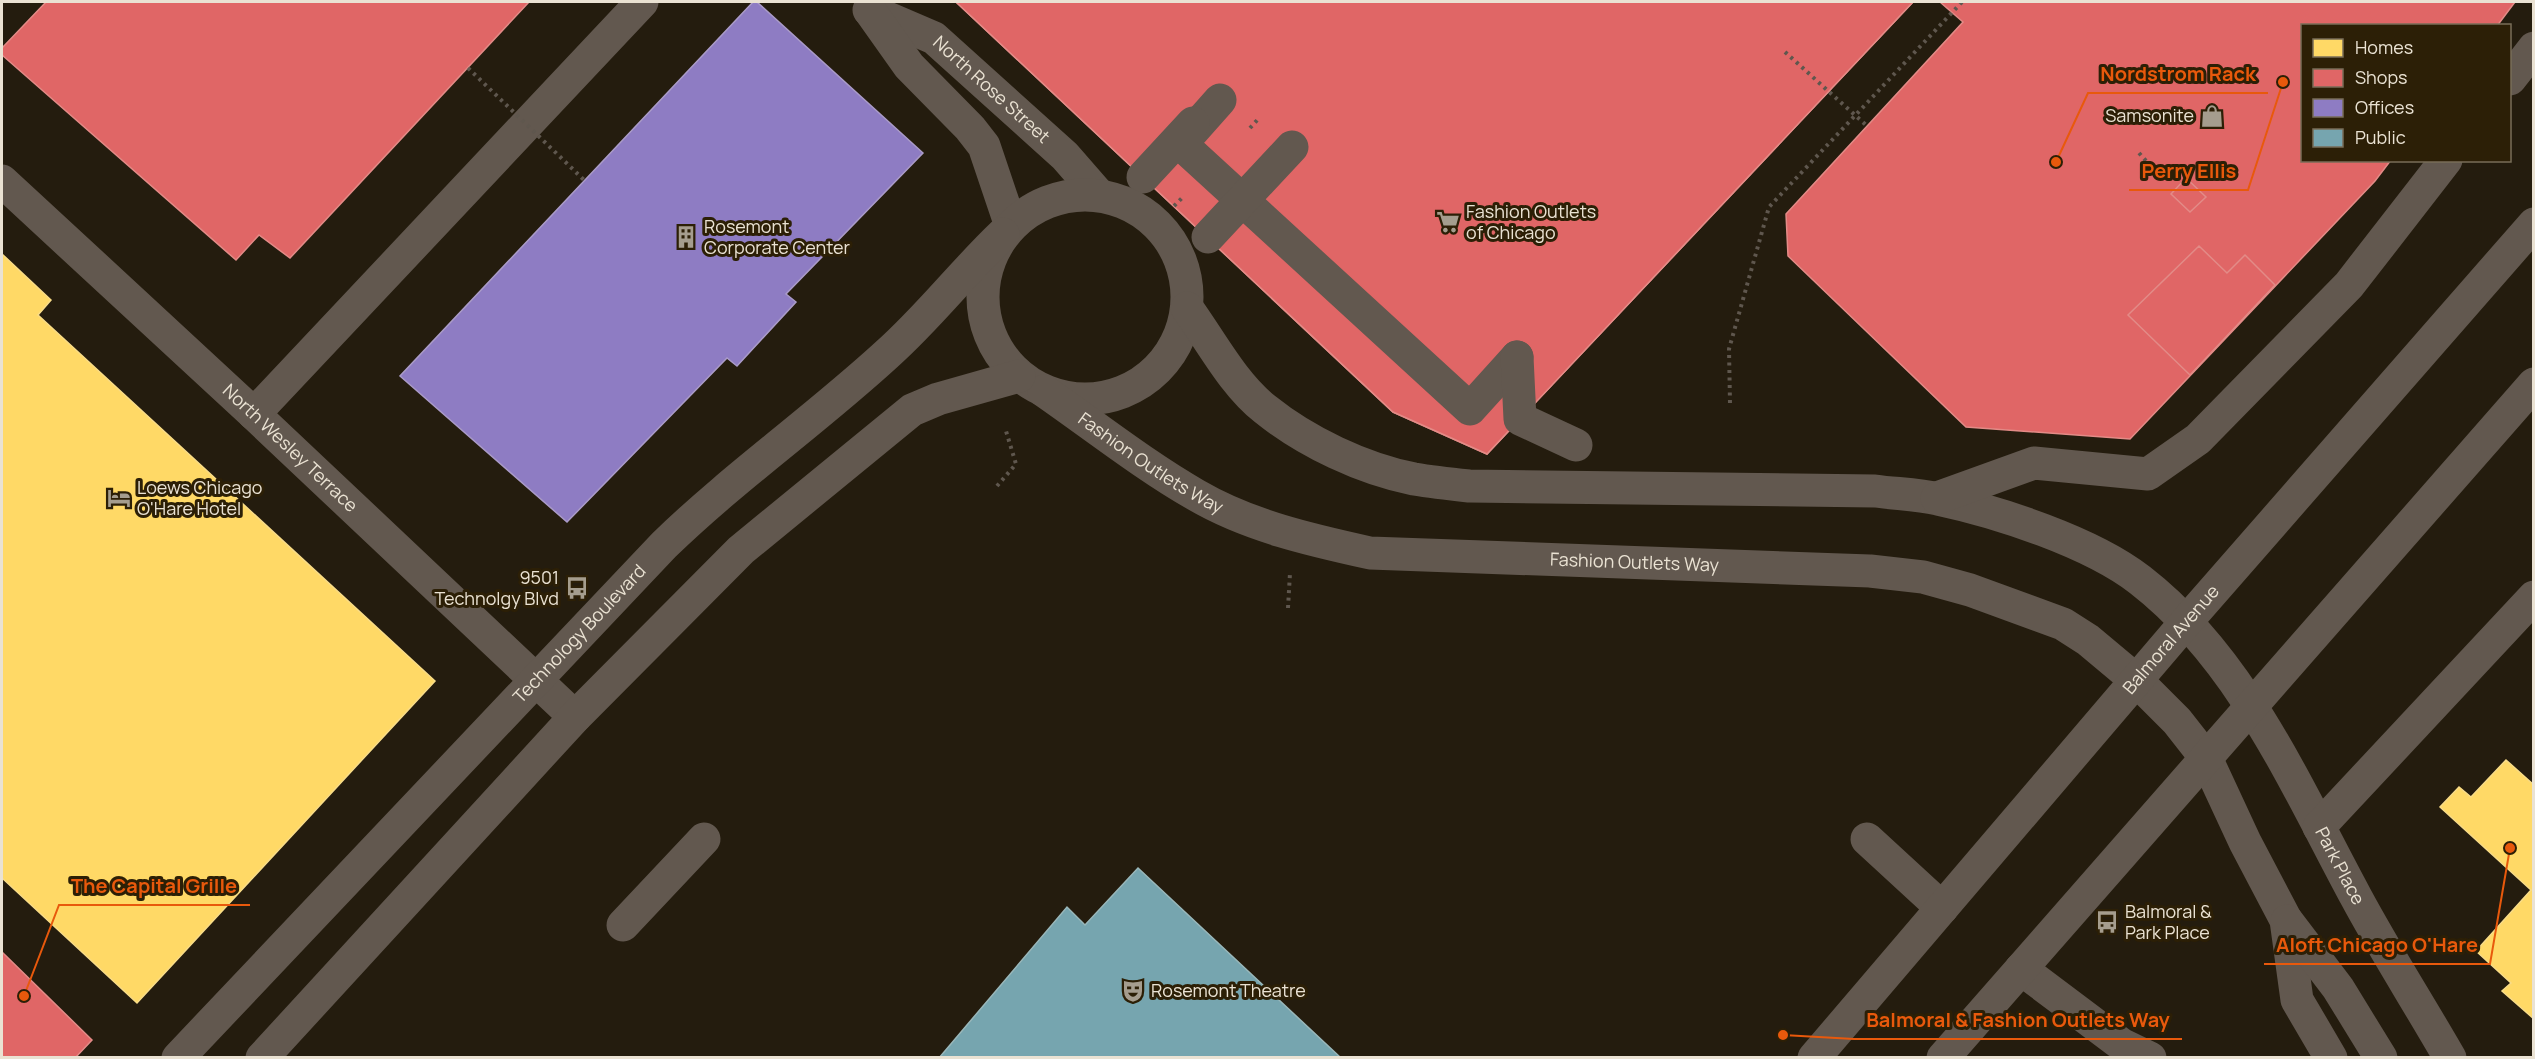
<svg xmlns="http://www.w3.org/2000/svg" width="2535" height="1059" font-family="Manrope,sans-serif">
	<rect width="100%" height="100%" fill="#241c0e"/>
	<g fill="#ffd966" stroke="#f9dc87" stroke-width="1.5">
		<path d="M2,254l49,46 -13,15 397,366 -298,322 -135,-125z"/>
		<path d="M2506,760l28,25v234l-32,-28 9,-8 -35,-32 55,-61 -91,-83 19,-20 12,10z"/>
	</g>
	<g fill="#e06666" stroke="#e38b87" stroke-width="1.5">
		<path d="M46,2h483l-239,256 -31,-23 -23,25 -234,-205v-7z"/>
		<path d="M956,2h957l-426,452 -94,-42z"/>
		<path d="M956,2h957l-426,452 -94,-42z"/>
		<path d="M1940,2h575l-18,24h-195v134h89l-16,21 -245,258 -164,-12 -178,-171 -2,-42 177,-192z"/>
		<path d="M2186,178l20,19 -16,15 -19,-18z"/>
		<path d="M2199,246l28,27 18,-18 30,30 -85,90 -62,-60z"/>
		<path d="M2,952l90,88 -17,18h-73z"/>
	</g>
	<path fill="#8e7cc3" stroke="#aa9bc8" stroke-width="1.5" d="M753,2h4l166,151 -137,141 10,8 -59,64 -10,-8 -160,164 -167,-146z"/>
	<path fill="#76a5af" stroke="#99b7ba" stroke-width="1.5" d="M1138,868l203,190h-402l128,-151 18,18z"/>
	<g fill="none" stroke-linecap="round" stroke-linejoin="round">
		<g stroke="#5f574e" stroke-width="4" stroke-dasharray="3 4.5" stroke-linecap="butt">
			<path d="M1785,52l82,74"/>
			<path d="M1250,128l10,-11"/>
			<path d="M2139,153l23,26"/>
			<path d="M1174,206l8,-8"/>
			<path d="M1730,403l-1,-54 40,-142 193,-205"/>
			<path d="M997,486l19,-22 -10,-33"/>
			<path d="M1288,608l2,-35"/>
		</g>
		<g stroke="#62584f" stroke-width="33">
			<path id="s1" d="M869,10l65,28 131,118 34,39"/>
			<path d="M870,11l39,55 61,62 14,18 27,80"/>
			<path d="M2510,79l24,-31"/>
			<path d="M1220,100l-39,44 289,265 47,-52"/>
			<path d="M1143,177l50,-54"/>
			<path id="s2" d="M2,181l252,233 321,303"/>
			<circle cx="1085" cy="297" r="102"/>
			<path d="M1208,237l84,-90"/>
			<path id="s3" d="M1187,308c24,33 46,76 78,101 41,33 98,60 149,70 18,3 36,5 55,7l406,5c21,3 43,3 63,8 61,13 153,43 202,81 102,79 156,206 216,317 29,54 63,107 94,161"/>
			<path d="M1517,357l3,62 56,26"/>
			<path id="s4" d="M1044,391c49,34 101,75 152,104 53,31 115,45 174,58l500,18 53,6 47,13 93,34 25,16 49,41 40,40 29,37 39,84 41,78 11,80 34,58"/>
			<path d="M254,414l388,-412"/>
			<path d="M1937,498l97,-35 114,11 50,-35 151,-154 97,-125"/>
			<path d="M2319,827l215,-230"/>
			<path d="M1867,839l75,69"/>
			<path d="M2287,921l51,67 43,70"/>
			<path d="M623,925l81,-86"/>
			<path d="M2021,969l100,75 29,14"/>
			<path id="s5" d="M178,1058l486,-513c70,-68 150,-124 222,-190 42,-37 76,-82 117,-121"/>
			<path d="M262,1058l313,-341 166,-167 171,-140 26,-11 81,-23"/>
			<path id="s6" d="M1814,1058l372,-436 348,-398"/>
			<path d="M1943,1058l591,-674"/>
		</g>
		<path stroke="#5f574e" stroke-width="4" stroke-dasharray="3 4.5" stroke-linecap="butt" d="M468,68l116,112"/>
	</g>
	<defs>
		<g id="shop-bare" transform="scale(1.8)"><path d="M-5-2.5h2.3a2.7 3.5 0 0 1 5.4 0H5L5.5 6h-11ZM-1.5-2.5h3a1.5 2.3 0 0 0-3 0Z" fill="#a59d8e" stroke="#2c1f06" stroke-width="2.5" paint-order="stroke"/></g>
		<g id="supermarket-bare" transform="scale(1.8)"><path d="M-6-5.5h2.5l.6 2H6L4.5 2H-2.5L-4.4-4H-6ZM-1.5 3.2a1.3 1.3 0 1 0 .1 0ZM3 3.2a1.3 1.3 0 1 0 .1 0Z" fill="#a59d8e" stroke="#2c1f06" stroke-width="2.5" paint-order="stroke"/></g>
		<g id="building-bare" transform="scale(1.8)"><path d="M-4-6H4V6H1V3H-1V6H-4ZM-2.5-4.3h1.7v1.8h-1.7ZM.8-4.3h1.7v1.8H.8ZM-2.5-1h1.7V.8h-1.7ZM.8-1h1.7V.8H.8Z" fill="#a59d8e" stroke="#2c1f06" stroke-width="2.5" paint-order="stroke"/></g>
		<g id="hotel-bare" transform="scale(1.8)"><path d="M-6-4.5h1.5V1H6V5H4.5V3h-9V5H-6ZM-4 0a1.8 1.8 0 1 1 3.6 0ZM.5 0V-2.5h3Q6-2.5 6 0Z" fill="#a59d8e" stroke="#2c1f06" stroke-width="2.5" paint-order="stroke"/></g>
		<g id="bus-bare" transform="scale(1.8)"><path d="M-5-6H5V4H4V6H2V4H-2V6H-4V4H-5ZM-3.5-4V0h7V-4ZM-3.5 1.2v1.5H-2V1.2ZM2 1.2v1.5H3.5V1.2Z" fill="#a59d8e" stroke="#2c1f06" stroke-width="2.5" paint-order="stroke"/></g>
		<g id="theatre-bare" transform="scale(1.8)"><path d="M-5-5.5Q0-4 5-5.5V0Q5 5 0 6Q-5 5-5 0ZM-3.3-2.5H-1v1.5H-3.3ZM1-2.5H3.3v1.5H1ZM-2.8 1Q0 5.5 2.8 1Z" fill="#a59d8e" stroke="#2c1f06" stroke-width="2.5" paint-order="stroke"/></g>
	</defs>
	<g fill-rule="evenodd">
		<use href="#shop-bare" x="2212" y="116"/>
		<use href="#supermarket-bare" x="1448" y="222"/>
		<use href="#building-bare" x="686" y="237"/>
		<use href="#hotel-bare" x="119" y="498"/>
		<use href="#bus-bare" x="577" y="588"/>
		<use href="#bus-bare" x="2107" y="922"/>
		<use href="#theatre-bare" x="1133" y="991"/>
	</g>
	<g text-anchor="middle" stroke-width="6" stroke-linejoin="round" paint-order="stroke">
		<g font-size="18" fill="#eae2d3" stroke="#2c1f06">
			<text dy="6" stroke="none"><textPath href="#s1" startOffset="148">North Rose Street</textPath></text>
			<text dy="6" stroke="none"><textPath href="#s2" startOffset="393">North Wesley Terrace</textPath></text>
			<text dy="6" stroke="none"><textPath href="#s4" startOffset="129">Fashion Outlets Way</textPath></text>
			<text dy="6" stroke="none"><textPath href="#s4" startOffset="633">Fashion Outlets Way</textPath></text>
			<text dy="6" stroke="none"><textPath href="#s5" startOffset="584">Technology Boulevard</textPath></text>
			<text dy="6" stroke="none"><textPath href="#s6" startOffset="550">Balmoral Avenue</textPath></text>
			<text dy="6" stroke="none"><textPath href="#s3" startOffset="1390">Park Place</textPath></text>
		</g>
		<g font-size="18" fill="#eae2d3" stroke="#2c1f06" text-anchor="start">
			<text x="2194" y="122" text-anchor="end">Samsonite</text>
			<text x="1466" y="218">Fashion Outlets<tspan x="1466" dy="21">of Chicago</tspan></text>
			<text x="704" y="233">Rosemont<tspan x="704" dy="21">Corporate Center</tspan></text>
			<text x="137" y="494">Loews Chicago<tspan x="137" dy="21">O'Hare Hotel</tspan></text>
			<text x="559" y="584" text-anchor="end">9501<tspan x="559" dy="21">Technolgy Blvd</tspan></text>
			<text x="2125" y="918">Balmoral &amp;<tspan x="2125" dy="21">Park Place</tspan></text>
			<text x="1151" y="997">Rosemont Theatre</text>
		</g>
	</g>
	<path fill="none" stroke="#e8590c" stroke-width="2" d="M2056 162L2088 93H2268M2283 82L2248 190H2129M24 996L59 905H250M2510 848L2490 964H2264M1783 1035L1854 1039H2182"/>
	<g fill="#e8590c" stroke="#2c1f06" stroke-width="2">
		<circle cx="2056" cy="162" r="6"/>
		<circle cx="2283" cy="82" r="6"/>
		<circle cx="24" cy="996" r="6"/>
		<circle cx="2510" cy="848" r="6"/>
		<circle cx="1783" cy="1035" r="6"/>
	</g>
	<g font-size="20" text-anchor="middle" font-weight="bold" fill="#e8590c" stroke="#2c1f06" stroke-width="6" stroke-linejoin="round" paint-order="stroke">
		<text x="2178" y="81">Nordstrom Rack</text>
		<text x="2189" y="178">Perry Ellis</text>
		<text x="154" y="893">The Capital Grille</text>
		<text x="2377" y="952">Aloft Chicago O'Hare</text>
		<text x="2018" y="1027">Balmoral &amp; Fashion Outlets Way</text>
	</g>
	<rect width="2535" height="1059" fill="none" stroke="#eae2d3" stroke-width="6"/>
	<rect x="2301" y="24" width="210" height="138" fill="#2c1f06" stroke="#786d58" stroke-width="1.5"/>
	<rect x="2313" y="39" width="30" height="18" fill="#ffd966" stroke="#786d58" stroke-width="1.5"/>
	<text x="2355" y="54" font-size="18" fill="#eae2d3">Homes</text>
	<rect x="2313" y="69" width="30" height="18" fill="#e06666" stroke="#786d58" stroke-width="1.5"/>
	<text x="2355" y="84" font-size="18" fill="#eae2d3">Shops</text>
	<rect x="2313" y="99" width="30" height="18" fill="#8e7cc3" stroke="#786d58" stroke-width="1.5"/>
	<text x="2355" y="114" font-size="18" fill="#eae2d3">Offices</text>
	<rect x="2313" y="129" width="30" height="18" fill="#76a5af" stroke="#786d58" stroke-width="1.5"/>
	<text x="2355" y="144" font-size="18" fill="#eae2d3">Public</text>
</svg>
